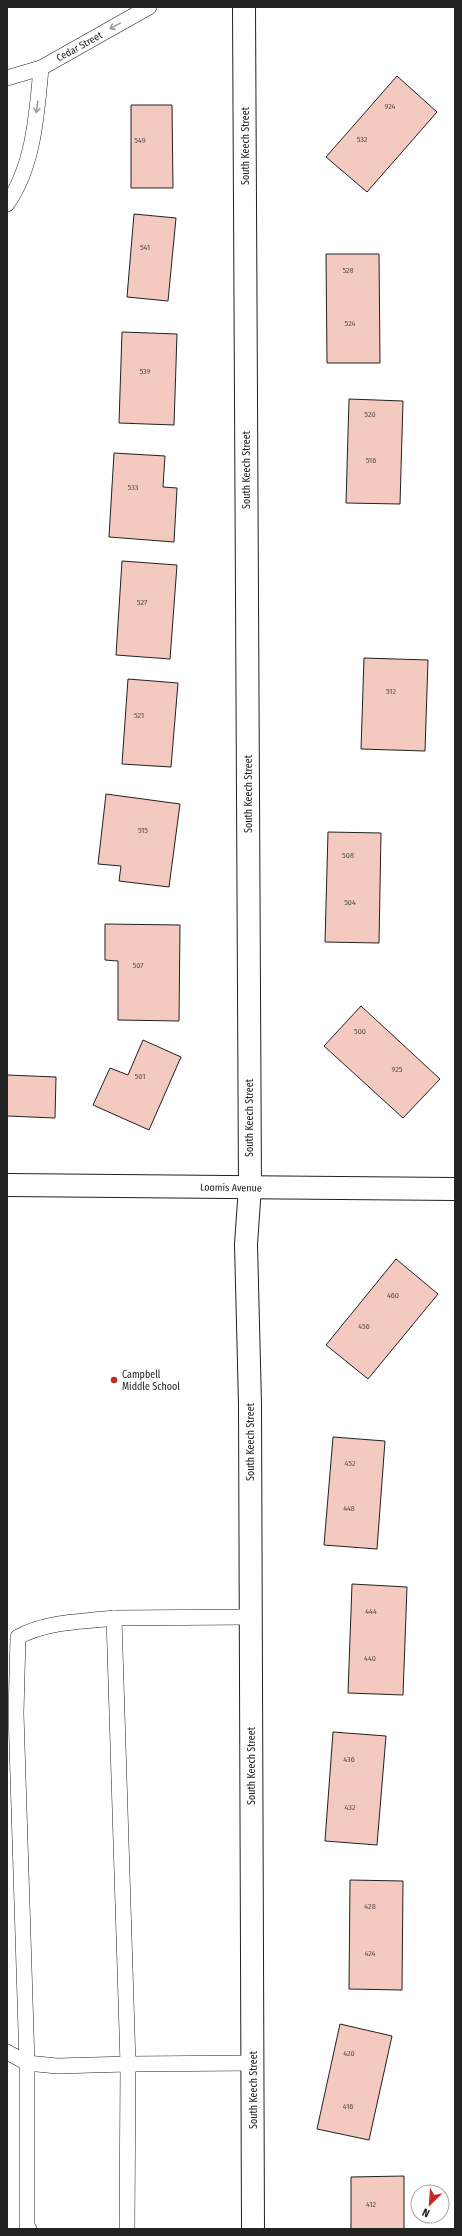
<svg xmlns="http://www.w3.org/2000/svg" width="462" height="2236" font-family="'Fira Sans Condensed',sans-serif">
	<rect width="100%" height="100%" fill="#fff"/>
	<g fill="#f3c9c0" stroke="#222">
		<path d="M397,76l40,36 -70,80 -41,-35z"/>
		<path d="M131,105h41l1,83h-42z"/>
		<path d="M134,214l42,4 -8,83 -41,-4z"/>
		<path d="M326,254h53l1,109h-53z"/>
		<path d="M122,332l55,2 -3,91 -55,-2z"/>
		<path d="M349,399l54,2 -3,103 -54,-1z"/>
		<path d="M114,453l51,3 -2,31 14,1 -3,54 -65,-5z"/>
		<path d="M122,561l55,4 -7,94 -54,-4z"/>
		<path d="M364,658l64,2 -3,91 -64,-2z"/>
		<path d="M128,679l50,4 -7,84 -49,-3z"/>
		<path d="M106,794l74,10 -11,83 -50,-6 2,-15 -23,-2z"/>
		<path d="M328,832l53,1 -2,110 -54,-1z"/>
		<path d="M105,924l75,1 -1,96 -61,-1v-59l-13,-1z"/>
		<path d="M361,1006l79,73 -37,39 -79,-72z"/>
		<path d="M143,1040l38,17 -32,73 -56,-25 17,-37 18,7z"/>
		<path d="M7,1075l49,2 -1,41 -48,-2z"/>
		<path d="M396,1259l42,35 -70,85 -42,-34z"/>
		<path d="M333,1437l52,4 -8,108 -53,-4z"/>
		<path d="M352,1584l55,3 -4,108 -55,-2z"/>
		<path d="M333,1732l53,4 -9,109 -52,-4z"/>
		<path d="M350,1880l53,1 -1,109 -53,-1z"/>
		<path d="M340,2024l52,12 -23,104 -52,-11z"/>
		<path d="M404,2176v53h-53v-52z"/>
	</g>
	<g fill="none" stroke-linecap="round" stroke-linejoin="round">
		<g stroke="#222" stroke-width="16">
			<g id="lane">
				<path d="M7,78l34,-10 108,-61"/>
				<path d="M7,204c27,-38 30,-92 34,-136"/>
				<path d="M251,1617l-137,1 14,446 124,-1"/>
				<path d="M114,1618c-32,4 -67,3 -96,19l-2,76 11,350 30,3 71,-2 -1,165"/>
				<path d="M7,2052l20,11v164l2,2"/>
			</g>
		</g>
		<g stroke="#222" stroke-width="24">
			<path id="street" d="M7,1185l448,4"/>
		</g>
		<g stroke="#222" stroke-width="24">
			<path id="secondary" d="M244,7l6,1180 -4,57 4,160 3,825"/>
		</g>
		<use href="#lane" stroke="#fff" stroke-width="15"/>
		<use href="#street" stroke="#fff" stroke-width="22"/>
		<use href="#secondary" stroke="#fff" stroke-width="22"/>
	</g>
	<defs><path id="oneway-shaft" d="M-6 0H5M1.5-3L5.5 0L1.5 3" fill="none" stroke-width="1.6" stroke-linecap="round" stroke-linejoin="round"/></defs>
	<g stroke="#9c9c9c">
		<use href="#oneway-shaft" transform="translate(115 26) rotate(151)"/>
		<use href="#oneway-shaft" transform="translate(37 107) rotate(98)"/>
	</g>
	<circle fill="#c62828" stroke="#fff" stroke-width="1.5" cx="114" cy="1380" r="4"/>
	<g text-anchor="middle" stroke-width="3" stroke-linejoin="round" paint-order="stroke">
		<g font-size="8" fill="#564c4a">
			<text x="390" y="109">924</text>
			<text x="362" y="142">532</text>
			<text x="140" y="143">549</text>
			<text x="145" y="250">541</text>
			<text x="348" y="273">528</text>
			<text x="350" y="326">524</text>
			<text x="145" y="374">539</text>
			<text x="370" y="417">520</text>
			<text x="371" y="463">516</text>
			<text x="133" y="490">533</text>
			<text x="142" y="605">527</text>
			<text x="391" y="694">512</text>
			<text x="139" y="718">521</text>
			<text x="143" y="833">515</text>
			<text x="348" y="858">508</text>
			<text x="350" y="905">504</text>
			<text x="138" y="968">507</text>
			<text x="360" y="1034">500</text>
			<text x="397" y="1072">925</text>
			<text x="140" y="1079">501</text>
			<text x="393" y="1298">460</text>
			<text x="364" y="1329">456</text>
			<text x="350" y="1466">452</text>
			<text x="349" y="1511">448</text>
			<text x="371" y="1614">444</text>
			<text x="370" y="1661">440</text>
			<text x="349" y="1762">436</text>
			<text x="350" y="1810">432</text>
			<text x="370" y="1909">428</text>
			<text x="370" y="1956">424</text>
			<text x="349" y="2056">420</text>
			<text x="348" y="2109">416</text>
			<text x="371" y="2207">412</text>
		</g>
		<g font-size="10" fill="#222" stroke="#fff">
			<text transform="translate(79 46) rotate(-29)" y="4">Cedar Street</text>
			<text transform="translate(245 146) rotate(-90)" y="4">South Keech Street</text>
			<text transform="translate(246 470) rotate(-90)" y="4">South Keech Street</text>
			<text transform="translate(248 794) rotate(-90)" y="4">South Keech Street</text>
			<text transform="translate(249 1118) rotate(-90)" y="4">South Keech Street</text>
			<text transform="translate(231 1187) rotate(1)" y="4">Loomis Avenue</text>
			<text transform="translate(250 1442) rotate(-90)" y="4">South Keech Street</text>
			<text transform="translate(251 1766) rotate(-90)" y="4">South Keech Street</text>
			<text transform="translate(253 2090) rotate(-90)" y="4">South Keech Street</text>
		</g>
		<g font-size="10" fill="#222" stroke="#fff" text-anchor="start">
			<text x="122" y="1378">Campbell<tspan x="122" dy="12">Middle School</tspan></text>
		</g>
	</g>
	<rect width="462" height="2236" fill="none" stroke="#222222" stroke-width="16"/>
	<g transform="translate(430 2204) rotate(205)"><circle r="19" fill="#ffffff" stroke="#a7a7a7"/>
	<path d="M0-3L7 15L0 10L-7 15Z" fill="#c62828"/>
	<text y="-6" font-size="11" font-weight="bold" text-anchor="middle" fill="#222222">N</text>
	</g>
</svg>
